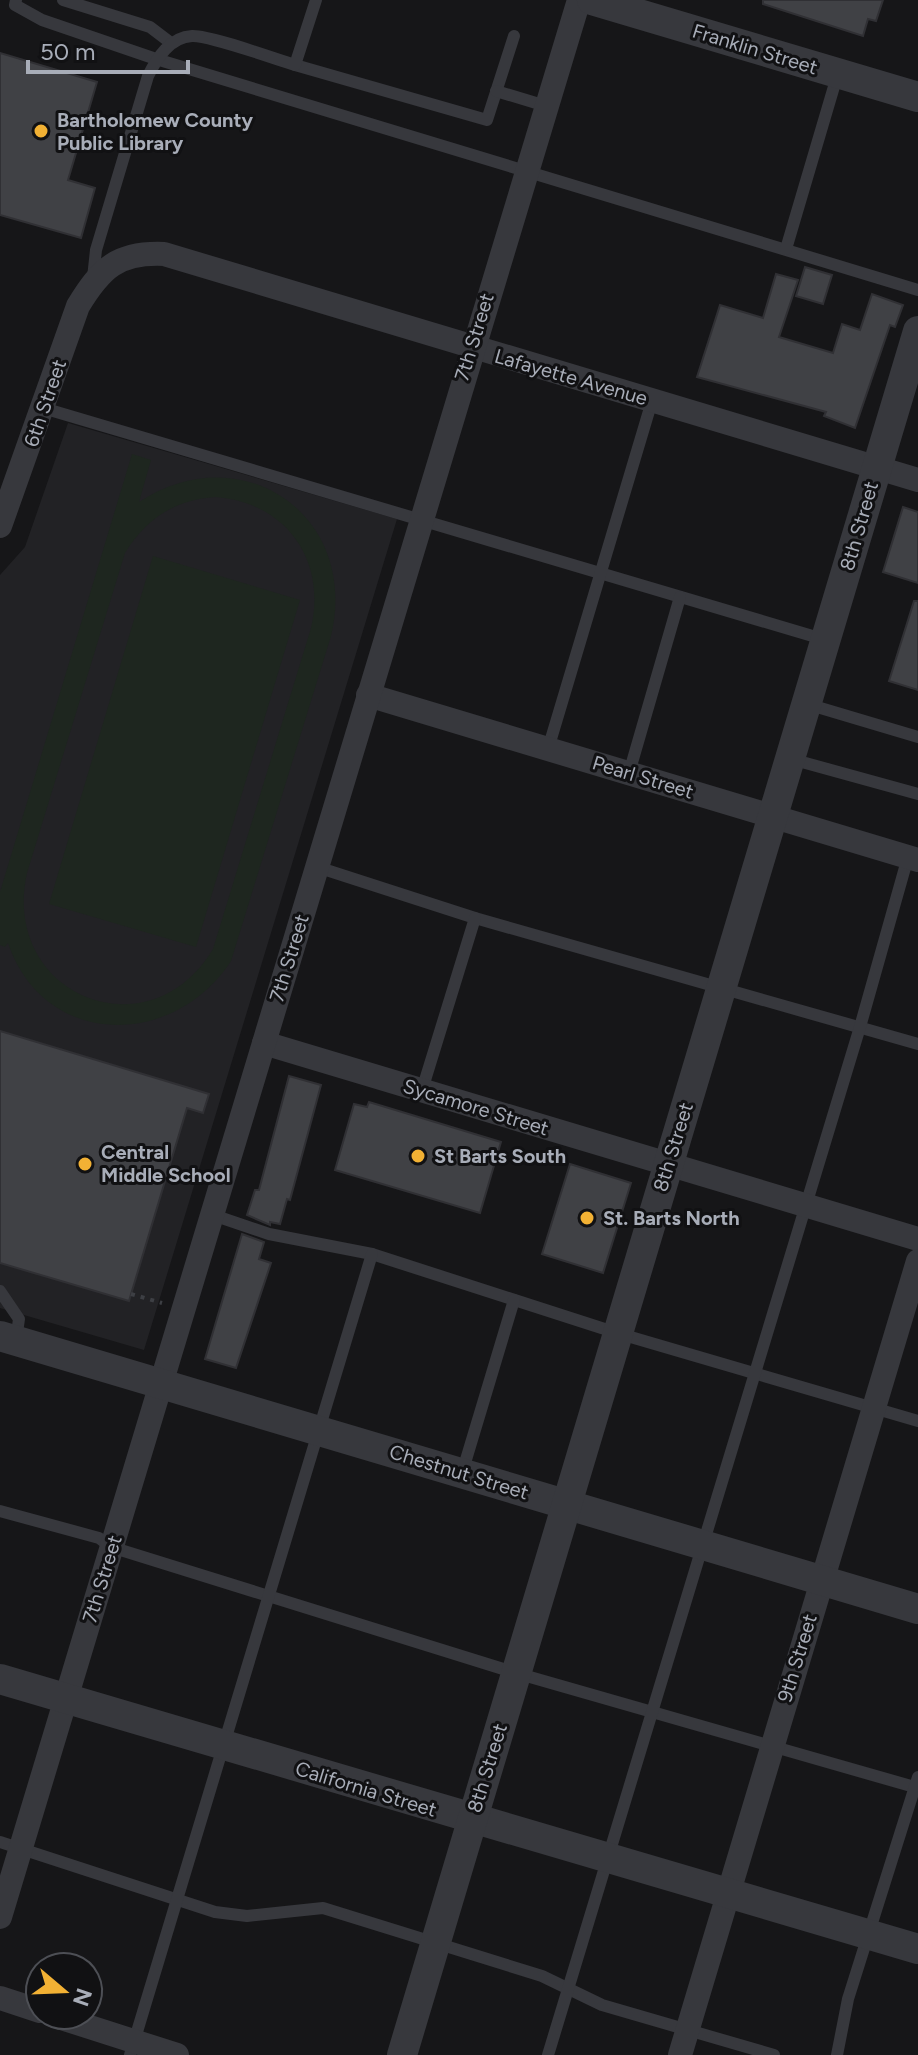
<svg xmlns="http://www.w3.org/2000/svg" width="918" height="2055" font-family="Figtree,sans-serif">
	<rect width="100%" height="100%" fill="#161618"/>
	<path fill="#222225" d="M68,423l329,96 -253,831 -144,-42v-733l25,-28z"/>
	<g fill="#1e261f" fill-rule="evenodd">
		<path d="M132,454l19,6 -12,42c103,-68 221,14 192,134l-100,325c-57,88 -187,88 -223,-18l-3,4 -5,-2v-53zM215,497c70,5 112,62 96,131l-98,321c-64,107 -213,46 -186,-76l98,-320c21,-34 49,-53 90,-56z"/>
		<path d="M153,556l147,44 -104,347 -147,-43z"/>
	</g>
	<g fill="#404145" stroke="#303034" stroke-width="2">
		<path d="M763,0h120l-7,21 -8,-2 -5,17 -100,-32z"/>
		<path d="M0,53l97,29 -29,98 27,8 -14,50 -81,-23z"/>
		<path d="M805,267l27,8 -9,29 -27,-8z"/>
		<path d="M776,274l22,6 -19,57 54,16 9,-29 18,6 12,-36 31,11 -8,22 -5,-2 -35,103 -31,-12 2,-4 -129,-35 23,-72 43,13z"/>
		<path d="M903,507l15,5v71l-35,-11z"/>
		<path d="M914,601h4v89l-29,-9z"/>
		<path d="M0,1031l209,63 -6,19 -16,-5 -58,193 -129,-38z"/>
		<path d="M289,1076l32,9 -31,115 -3,-1 -7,25 -10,-2v3l-23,-10 8,-25h4z"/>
		<path d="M369,1102l132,40 -21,71 -145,-43 19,-66 13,3z"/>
		<path d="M570,1164l61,19 -28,90 -61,-19z"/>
		<path d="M242,1234l22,8 -5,17 12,4 -35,105 -31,-9z"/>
	</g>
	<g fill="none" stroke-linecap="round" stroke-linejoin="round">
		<path stroke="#3d3f44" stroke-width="4" stroke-dasharray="4 6" stroke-linecap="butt" d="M131,1294l31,9"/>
		<g stroke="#37383d" stroke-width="12">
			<path d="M16,0l-1,5 27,15 114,39 762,231"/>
			<path d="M63,0l87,27 21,16"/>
			<path d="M295,65l192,55 27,-84"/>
			<path d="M496,91l50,15"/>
			<path d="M786,249l52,-176"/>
			<path d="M93,278l3,-28 52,-174c9,-18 22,-39 44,-40 17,-1 83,23 103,29l21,-65"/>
			<path d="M43,408l783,232"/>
			<path d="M807,704l111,33"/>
			<path d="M548,749l104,-348"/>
			<path d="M791,759l127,35"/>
			<path d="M629,773l51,-176"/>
			<path d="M317,867l158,51 443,126"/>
			<path d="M422,1090l53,-172"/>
			<path d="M213,1215l56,19 103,20 245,79 301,88"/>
			<path d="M0,1291l19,28 -3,21"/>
			<path d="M462,1473l52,-173"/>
			<path d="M0,1511l99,27 12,9 405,126 402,115"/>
			<path d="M0,1842l215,70 32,4 76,-8 219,68 60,29 172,50"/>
			<path d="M130,2055l242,-801"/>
			<path d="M548,2055l312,-1028 48,-170"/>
			<path d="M837,2055l11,-56 70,-222"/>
		</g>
		<g stroke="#37383d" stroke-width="24">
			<path d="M0,526l78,-220c23,-38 40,-54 86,-52l754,226"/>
			<path d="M368,695l550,165"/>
			<path d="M264,1043l654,196"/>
			<path d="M0,1917l579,-1917"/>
			<path d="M0,1998l40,13"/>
			<path d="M52,2015l125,40"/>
			<path d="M680,2055l238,-794"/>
		</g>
		<g stroke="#37383d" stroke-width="30">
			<path d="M592,0l326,97"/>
			<path d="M0,1336l918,273"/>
			<path d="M0,1679l918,270"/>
			<path d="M402,2055l516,-1724"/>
		</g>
	</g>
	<g fill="#f2b134" stroke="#111113" stroke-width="3">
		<circle cx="41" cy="131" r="8"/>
		<circle cx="418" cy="1156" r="8"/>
		<circle cx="85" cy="1164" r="8"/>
		<circle cx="587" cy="1218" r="8"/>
	</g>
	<g text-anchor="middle" stroke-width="6" stroke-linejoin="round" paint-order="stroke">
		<g font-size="20" fill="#a8adb8" stroke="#111113">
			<text transform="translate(755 49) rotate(17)" y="7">Franklin Street</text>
			<text transform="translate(474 337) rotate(-73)" y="7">7th Street</text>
			<text transform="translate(571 377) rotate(16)" y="7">Lafayette Avenue</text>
			<text transform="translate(45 403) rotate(-71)" y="7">6th Street</text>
			<text transform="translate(859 526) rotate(-74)" y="7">8th Street</text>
			<text transform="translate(643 777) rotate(17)" y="7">Pearl Street</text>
			<text transform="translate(289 958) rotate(-73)" y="7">7th Street</text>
			<text transform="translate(476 1107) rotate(17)" y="7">Sycamore Street</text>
			<text transform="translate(673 1147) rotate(-73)" y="7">8th Street</text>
			<text transform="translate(459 1472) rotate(17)" y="7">Chestnut Street</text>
			<text transform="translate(102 1579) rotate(-73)" y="7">7th Street</text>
			<text transform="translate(797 1658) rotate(-73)" y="7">9th Street</text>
			<text transform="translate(487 1768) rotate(-73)" y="7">8th Street</text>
			<text transform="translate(366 1789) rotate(17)" y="7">California Street</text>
		</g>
		<g font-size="20" font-weight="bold" fill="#a8adb8" stroke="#111113" text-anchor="start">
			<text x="57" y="127">Bartholomew County<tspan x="57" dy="23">Public Library</tspan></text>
			<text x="101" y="1159">Central<tspan x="101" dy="23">Middle School</tspan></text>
			<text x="434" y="1163">St Barts South</text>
			<text x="603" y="1225">St. Barts North</text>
		</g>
	</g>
	<g transform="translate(64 1991) rotate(109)"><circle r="38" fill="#111113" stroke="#4d4f55" stroke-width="2"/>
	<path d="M0-6L14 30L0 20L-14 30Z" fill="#f2b134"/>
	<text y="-12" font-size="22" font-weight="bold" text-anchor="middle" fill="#a8adb8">N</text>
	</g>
	<path d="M28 60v12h160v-12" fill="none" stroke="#a8adb8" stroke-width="4"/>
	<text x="40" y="60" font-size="24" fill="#a8adb8" stroke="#111113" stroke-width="6" paint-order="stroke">50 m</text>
</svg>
